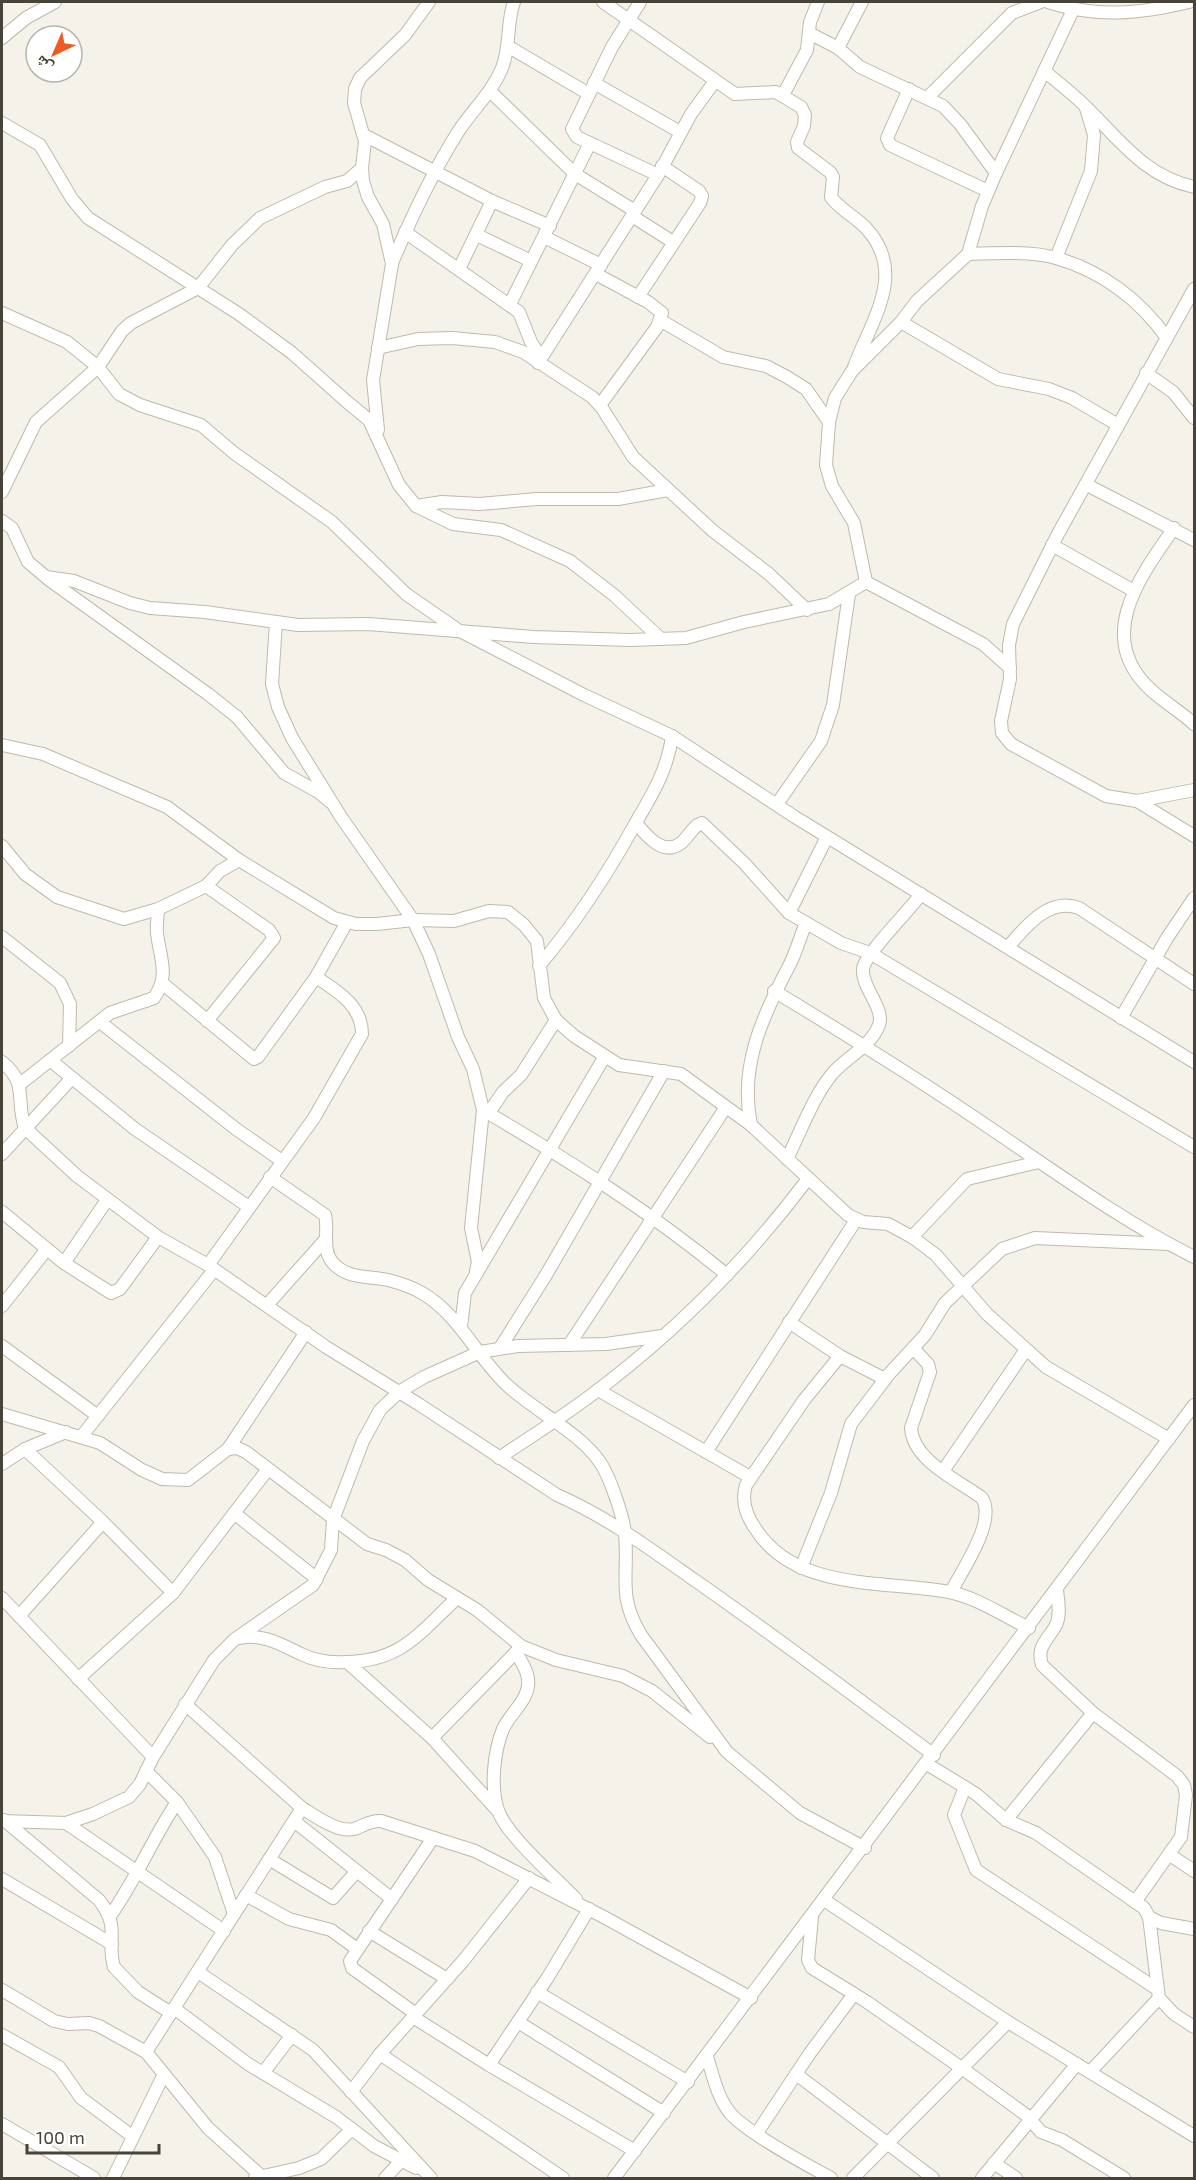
<svg xmlns="http://www.w3.org/2000/svg" width="1196" height="2180" font-family="'Exo 2','Noto Naskh Arabic',sans-serif">
	<rect width="100%" height="100%" fill="#f4f2e9"/>
	<g fill="none" stroke-linecap="round" stroke-linejoin="round">
		<g stroke="#bfbaac" stroke-width="14">
			<g id="minor">
				<path d="M603,2l132,92 41,-2 25,15 4,8 -1,11 -7,16 1,6 32,24 3,5 -2,20c9,13 24,19 35,31 42,45 5,93 -12,139"/>
				<path d="M640,2l-28,45 -40,82 5,8 81,38"/>
				<path d="M1048,2c49,16 91,12 141,0"/>
				<path d="M809,33l29,15 22,19 83,39 17,18 36,49"/>
				<path d="M2,38l24,-20 29,-16"/>
				<path d="M509,47l80,47"/>
				<path d="M838,48l24,-46"/>
				<path d="M1044,71c16,13 32,25 46,40 32,32 57,66 104,76"/>
				<path d="M594,83l86,49"/>
				<path d="M909,89l-22,49 3,7 98,46"/>
				<path d="M490,91l85,83 60,37"/>
				<path d="M783,95l24,-45 3,-28 8,-20"/>
				<path d="M928,97l84,-84 29,-11"/>
				<path d="M2,123l38,22 32,54 16,19 151,96 53,39 54,48 23,19 30,65 17,21 37,18 48,6 69,31 45,35 46,43"/>
				<path d="M364,135l128,66 58,25"/>
				<path d="M632,216l41,26"/>
				<path d="M405,232l114,80 12,30 10,16"/>
				<path d="M477,235l54,26"/>
				<path d="M544,237l57,28"/>
				<path d="M968,254c26,-1 64,-3 88,4 46,13 84,42 111,80"/>
				<path d="M1056,258l35,-87 3,-36 -8,-27"/>
				<path d="M392,263c19,-45 40,-90 66,-131 14,-22 34,-39 44,-64 9,-22 4,-44 12,-66"/>
				<path d="M459,269l33,-68"/>
				<path d="M596,274l52,28 14,11 -5,14 -57,78"/>
				<path d="M1194,289l-136,245 -45,90 -4,21 1,34 -9,42 1,12 9,11 95,52 31,5 57,-11"/>
				<path d="M638,297l62,-94 2,-7 -3,-5 -37,-25"/>
				<path d="M510,304l80,-161"/>
				<path d="M2,313l65,29 31,25 21,27 21,11 61,20 33,28 98,69 74,72 52,36 126,65 88,41 123,81 399,245"/>
				<path d="M660,320l63,37 43,9 21,11 19,12 23,33"/>
				<path d="M901,322l97,57 51,10 23,9 46,27"/>
				<path d="M378,348l40,-9 34,-1 43,4 28,10 69,45 10,11 31,49 80,74 56,43 38,36"/>
				<path d="M538,363l120,-188 33,-61 24,-33"/>
				<path d="M1146,373l27,19 21,26"/>
				<path d="M378,430l-5,-50 19,-116 -9,-40 -15,-27 -5,-16 -1,-13 3,-27 -11,-38 1,-14 5,-11 45,-43 24,-33"/>
				<path d="M1087,485l107,55"/>
				<path d="M2,492l34,-70 62,-55 24,-36 9,-8 67,-35 34,-43 28,-27 65,-31 22,-6 15,-13"/>
				<path d="M416,506l26,-4 38,2 57,-5h81l50,-9"/>
				<path d="M2,521l10,7 16,34 18,15 28,4 56,22 20,5 55,4 93,13 70,-1 166,13 96,3 56,-2 58,-16 85,-18 37,-22"/>
				<path d="M1174,528c-35,50 -80,110 -23,162 13,12 30,22 43,34"/>
				<path d="M1052,545l82,46"/>
				<path d="M48,579l160,115 29,23 47,56 36,20 9,8"/>
				<path d="M276,622l-4,62 6,23 14,31 49,79 72,103 16,34 29,83 15,32 10,41 -12,118 7,34 -2,9"/>
				<path d="M1010,668l-27,-24 -117,-62 -12,-59 -22,-37 -6,-21 3,-43 6,-24 17,-27 49,-49 16,-21 51,-47 14,-48 14,-33 77,-163"/>
				<path d="M2,745l41,9 124,53 72,53 95,58 22,6h21l36,-4 41,1 35,-10 19,1 16,13 13,16 7,57 12,22 18,16 45,29 62,9 70,51 97,90 15,7 25,2 24,13 24,18 51,59 59,53 123,72"/>
				<path d="M1137,801l57,35"/>
				<path d="M777,804l44,-63 12,-36 16,-111"/>
				<path d="M636,823c10,12 27,34 45,20 8,-6 11,-17 21,-20l43,41 44,49 52,30 29,10 324,194"/>
				<path d="M2,846l23,28 32,23 67,22 34,-10 48,-23 14,-15 19,-11"/>
				<path d="M206,886l63,44 5,8 -67,83"/>
				<path d="M789,913l38,-76"/>
				<path d="M2,937l58,46 10,21 -1,42"/>
				<path d="M1008,947c18,-21 41,-50 71,-39l115,76"/>
				<path d="M539,966c37,-44 68,-91 96,-142 17,-29 33,-55 37,-88"/>
				<path d="M162,983l92,76 4,-2 58,-80 31,-55"/>
				<path d="M774,991c73,44 146,89 216,137 65,44 134,94 204,129"/>
				<path d="M1121,1018l46,-80 27,-40"/>
				<path d="M100,1022l136,107 46,32"/>
				<path d="M50,1060l85,69 114,78"/>
				<path d="M2,1062c27,22 13,37 23,66l52,48 81,61 50,28 118,82 94,58 137,90c50,22 92,53 136,84 82,57 161,117 241,176"/>
				<path d="M20,1084l90,-71 44,-15c16,-23 6,-39 3,-65 -1,-8 1,-16 1,-24"/>
				<path d="M483,1110c85,50 168,102 244,165"/>
				<path d="M488,1114l15,-22 18,-17 35,-55"/>
				<path d="M751,1125c-12,-58 11,-108 38,-159 7,-13 11,-29 17,-43"/>
				<path d="M2,1154l69,-75"/>
				<path d="M787,1159c14,-28 26,-62 45,-85 15,-18 38,-26 47,-49 6,-17 -18,-38 -16,-56 1,-14 47,-59 58,-75"/>
				<path d="M270,1177l55,38c4,16 -4,34 8,48 14,16 36,13 55,17 12,3 24,7 34,13 38,22 55,65 86,93 27,25 72,47 91,75 10,13 25,57 26,73 4,43 -8,61 16,101l86,117 73,61 65,35"/>
				<path d="M2,1212l62,51 47,30 9,-4 38,-52"/>
				<path d="M912,1237l55,-58 72,-17"/>
				<path d="M64,1263l43,-63"/>
				<path d="M208,1265l106,-147 48,-84c0,-29 -25,-43 -46,-57"/>
				<path d="M267,1305l58,-65"/>
				<path d="M2,1306l45,-57"/>
				<path d="M789,1322l51,34 45,23"/>
				<path d="M461,1327l4,-34 140,-237"/>
				<path d="M569,1345l157,-238"/>
				<path d="M2,1346l96,70"/>
				<path d="M500,1348l46,-73 118,-204"/>
				<path d="M913,1348l15,16 2,8 -19,56c2,33 47,52 71,70 15,23 -20,72 -31,94"/>
				<path d="M840,1356l-36,44 -58,85c-5,16 0,30 9,43 40,64 130,52 194,64 27,5 55,24 80,36"/>
				<path d="M598,1390l152,87"/>
				<path d="M2,1414l98,29 42,27 20,9 26,1 40,-31 78,-117"/>
				<path d="M81,1437l133,-167"/>
				<path d="M25,1449l78,73 70,71"/>
				<path d="M228,1449l9,-1 9,4 121,92 19,6 19,10 23,20 49,30 44,36 35,14 67,16 29,15 58,46"/>
				<path d="M706,1452l150,-232"/>
				<path d="M499,1458c31,-21 62,-40 91,-62 82,-61 156,-135 217,-216"/>
				<path d="M2,1464l23,-15 41,-17"/>
				<path d="M943,1471l82,-120"/>
				<path d="M234,1513l83,66"/>
				<path d="M801,1568l30,-75 20,-69 38,-50 36,-39 20,-32 57,-54 33,-11 133,6"/>
				<path d="M1057,1590c1,10 4,24 -1,35 -8,15 -20,21 -14,40l51,48 84,63 7,9 2,10 -5,42 -46,65"/>
				<path d="M2,1598l151,159"/>
				<path d="M19,1616l84,-94"/>
				<path d="M240,1638c22,-5 42,7 61,16 14,7 29,9 45,8 56,-1 73,-29 111,-64"/>
				<path d="M516,1652c5,10 14,21 12,34 -2,16 -18,28 -25,43 -9,22 -13,58 -5,81 7,24 59,69 78,89"/>
				<path d="M347,1662l85,76 65,72"/>
				<path d="M78,1679l95,-86 95,-124"/>
				<path d="M185,1704l117,104c13,8 36,25 52,21 10,-3 16,-9 27,-8l94,30 127,65 149,82"/>
				<path d="M432,1738l89,-91"/>
				<path d="M927,1764l49,30 30,26 30,13 108,75 5,9 10,81 15,16 20,13"/>
				<path d="M146,1771l31,31 38,55 19,57"/>
				<path d="M965,1787l-11,28 22,55 181,119"/>
				<path d="M4,1820l95,80c22,28 7,39 15,67l24,25 33,21"/>
				<path d="M1006,1820l87,-107"/>
				<path d="M2,1821l64,2 27,-9 36,-17 11,-13 13,-27 61,-97 21,-21 78,-54 18,-35 2,-30 30,-79 17,-31 19,-18 25,-15 56,-25 38,-6 88,-2 56,-8"/>
				<path d="M294,1821l98,78"/>
				<path d="M66,1823l158,108"/>
				<path d="M1170,1855l24,16"/>
				<path d="M269,1859l64,39 24,-27"/>
				<path d="M2,1879l110,65"/>
				<path d="M246,1895l43,24 42,11 26,19"/>
				<path d="M824,1900l184,122 186,114"/>
				<path d="M110,1916c26,-36 42,-77 67,-114"/>
				<path d="M812,1917l-4,43 4,8 55,34 96,67 63,46 15,17 21,8 62,38"/>
				<path d="M1149,1917l12,6 33,6"/>
				<path d="M369,1931l78,48"/>
				<path d="M198,1972l115,78 118,128"/>
				<path d="M2,1990l52,31 14,3 21,-1 10,3 47,26 62,76 53,48"/>
				<path d="M537,1992l151,90"/>
				<path d="M174,2008l74,56 88,53 38,29 42,22"/>
				<path d="M416,2014l-64,-46 -2,-7 83,-123"/>
				<path d="M413,2017l76,48 146,86"/>
				<path d="M518,2022l146,91"/>
				<path d="M2,2035l57,32 22,31 51,38"/>
				<path d="M146,2052l156,-244"/>
				<path d="M380,2054l183,124"/>
				<path d="M707,2057c6,18 10,40 23,56 17,20 77,52 101,65"/>
				<path d="M489,2065l59,-88 41,-68"/>
				<path d="M1090,2072l69,-74"/>
				<path d="M263,2073l29,-38"/>
				<path d="M796,2074l137,104"/>
				<path d="M351,2092l29,-38 83,-93 66,-83"/>
				<path d="M2,2124l92,54"/>
				<path d="M757,2133l53,-80 44,-59"/>
				<path d="M994,2163l22,15"/>
				<path d="M113,2178l51,-104"/>
				<path d="M255,2178l44,-10 22,-9 31,-30"/>
				<path d="M385,2178l16,-17"/>
				<path d="M614,2178l580,-773"/>
				<path d="M853,2178l155,-156"/>
				<path d="M982,2178l95,-114"/>
			</g>
		</g>
		<use href="#minor" stroke="#fff" stroke-width="12"/>
	</g>
	<rect width="1196" height="2180" fill="none" stroke="#474338" stroke-width="6"/>
	<g transform="translate(54 54) rotate(224)"><circle r="28" fill="#ffffff" stroke="#b5b4af" stroke-width="1.5"/>
	<path d="M0-4.5L10 22L0 15L-10 22Z" fill="#ee5b25"/>
	<text y="-9" font-size="16" font-weight="bold" text-anchor="middle" fill="#474338">ش</text>
	</g>
	<path d="M27 2144v9h132v-9" fill="none" stroke="#474338" stroke-width="3"/>
	<text x="36" y="2144" font-size="18" fill="#474338" stroke="#ffffff" stroke-width="4.5" paint-order="stroke">100 m</text>
</svg>
